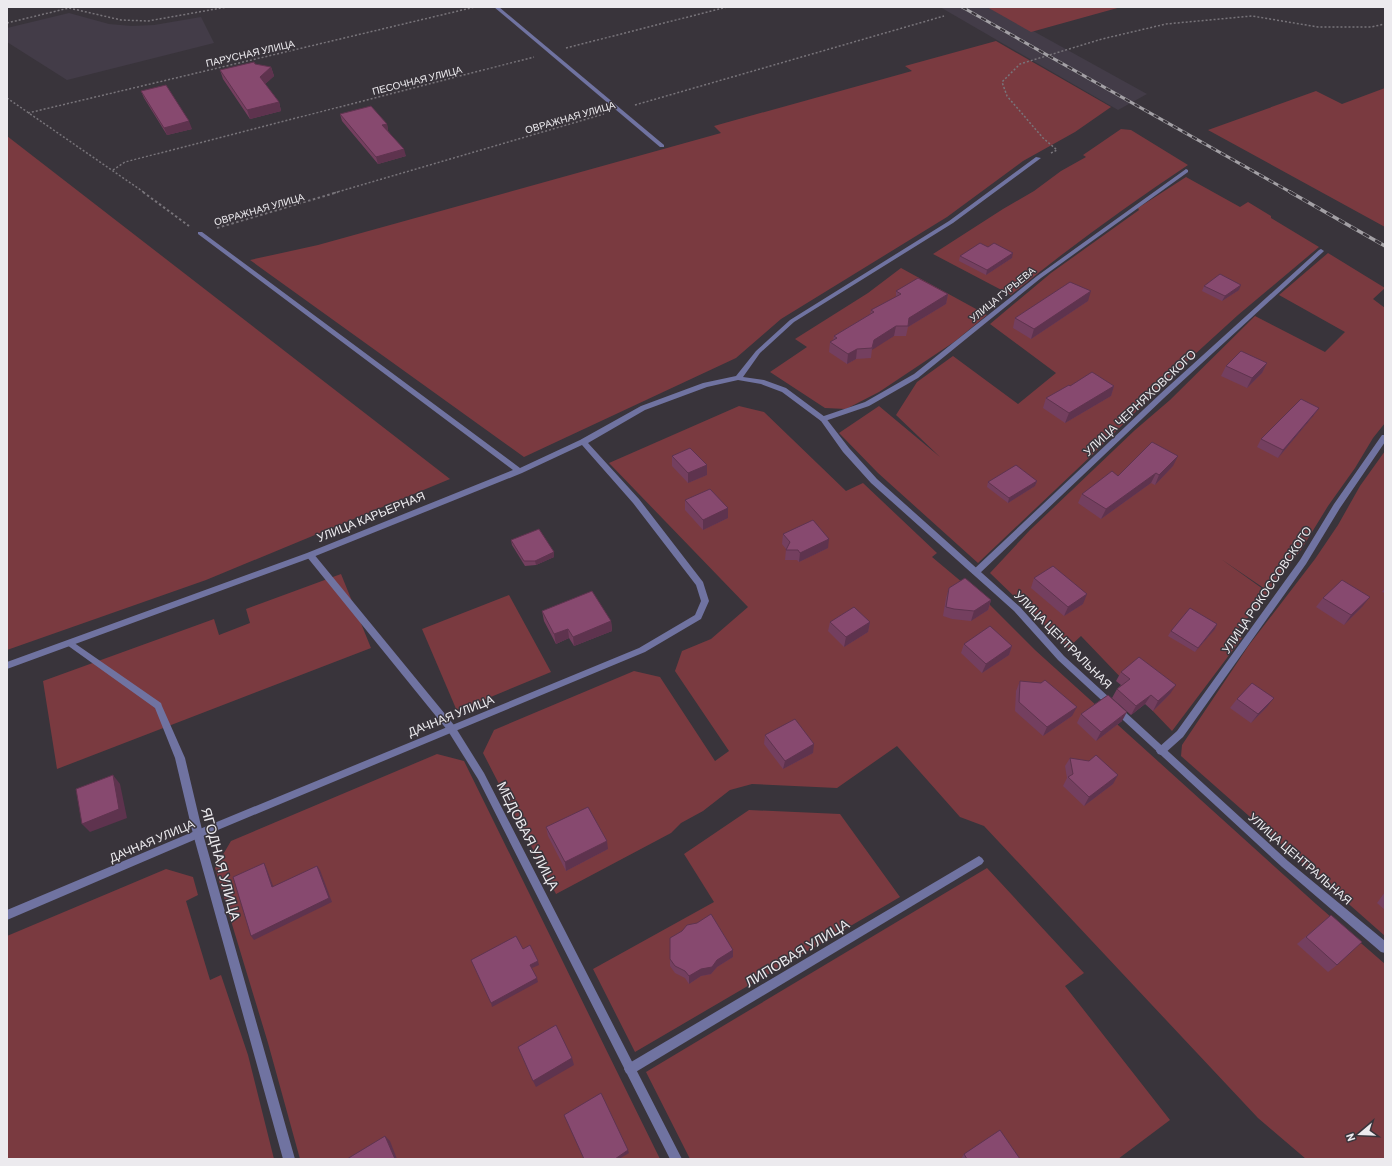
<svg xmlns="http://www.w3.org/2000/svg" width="1392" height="1166" font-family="Barlow,sans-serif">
	<rect width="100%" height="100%" fill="#39343b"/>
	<g fill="#433c48">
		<path d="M940,7h50l157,87 -29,16z"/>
		<path d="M69,13l40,11 23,2 22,-1 47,-8 13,26 -147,37 -60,-38v-14z"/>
	</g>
	<g fill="#7a3a40">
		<path d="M987,7h134l-90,25z"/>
		<path d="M996,41l115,66 -36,25 -52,29 -76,56 -166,102 -45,39 -212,99 -274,-197 68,-15 403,-112 -7,-7 198,-55 -7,-5z"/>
		<path d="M1385,88v139l-177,-97 108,-39 26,13z"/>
		<path d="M1121,129l10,1 57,35c-61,41 -120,83 -177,130l-78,-41 70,-45 31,-18 27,-20 25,-14 -3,-2z"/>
		<path d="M7,136l443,343 -244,101 -199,70z"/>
		<path d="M1186,177l54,30 8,-5 23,14v2l48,29 -81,68 -56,51 -90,89 -114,108 -100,-90 -39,-40 40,-27 61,51 -44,-42 21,-33 36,-26 65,48 38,-31 -66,-49 61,-51 88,-63 -1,-2z"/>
		<path d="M1328,253l57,35 -12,11 12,9v115l-12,15 -18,30 -27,38 -27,44 -33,41 -47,-32 49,35 -36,39 8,5 -70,93 -91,-95 -13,12 -78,-75 40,-43 105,-100 35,-30 85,-84 70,36 20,-20 -66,-37z"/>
		<path d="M901,268l86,47 -33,27 -75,50 -33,17 -21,-1 -55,-36 37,-25 -12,-8 73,-46z"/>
		<path d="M739,406l25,6 82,79 17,-8 74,70 -5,4 31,26 3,-2 69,69 281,254 69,60v195h-79l-48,-41 -274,-292 -24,-9 -63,-71 -60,42 -85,-4 -22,6 -27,21 -22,12 -10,10 -115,61 -73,-141 11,-23 140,-59 26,6 55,84 14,-10 -54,-80 7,-20 29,-12 37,-32 -139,-144z"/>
		<path d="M1385,451v485l-204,-180 1,-11 67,-100 66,-86 23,-34 22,-39z"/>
		<path d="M341,574l30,74 -314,121 -14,-88 171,-62 5,16 31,-12 -4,-14z"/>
		<path d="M509,595l42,77 -94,39 -35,-82z"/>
		<path d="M437,754l27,7 196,398h-360l-32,-116 -53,-175 16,-27z"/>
		<path d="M749,810l91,4 60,83 -265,155 -42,-83 121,-67 -30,-48z"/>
		<path d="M987,868l97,105 -19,13 105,134 -52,39h-428l-44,-87z"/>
		<path d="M166,869l27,8 5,18 -12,6 24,79 11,-5 27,80 26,104h-267v-223z"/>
	</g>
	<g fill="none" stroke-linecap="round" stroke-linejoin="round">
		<g stroke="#78747a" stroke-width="1.5" stroke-dasharray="2 2" stroke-linecap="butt">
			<path d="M7,23l62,-15 52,12 27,1 79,-14"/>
			<path d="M566,48l161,-41"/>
			<path d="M7,98l138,95"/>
			<path d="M635,105l309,-89"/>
			<path d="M28,113l447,-106"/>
			<path d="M1051,153l6,-3 -14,-12 -36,-42 -5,-14 18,-18 82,-25 64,-15 86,-8 66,11h53l14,-3"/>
			<path d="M113,170l12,-8 409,-105"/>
			<path d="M334,193l270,-79"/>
		</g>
		<g stroke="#78747a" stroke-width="2" stroke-dasharray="2.5 2.5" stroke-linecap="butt">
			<path d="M143,192l46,34"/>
			<path d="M217,228l121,-36"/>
		</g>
		<g fill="#7073a1" fill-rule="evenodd">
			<path d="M1186,169l2,1v2l-147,106 -123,100 -49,28 -44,15h-4l-1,-2 1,-2 44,-15 49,-28 123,-98z"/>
			<path d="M1321,249l3,2 -1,1 -159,146 -185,176h-6l-1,-2 1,-2 187,-176 159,-144z"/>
			<path d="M1382,435h3v7l-45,66 -34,56 -123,173 -19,17 -3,1 -3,-1 -2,-3 2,-3 19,-17 123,-171 34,-56z"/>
			<path d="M310,552l3,1 141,172 30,48 198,386h-12l-192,-380 -30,-48 -141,-174 -1,-2z"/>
			<path d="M70,640l91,63 1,3 23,52 18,76 92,325h-12l-90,-325 -18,-76 -20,-50 -88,-63 -1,-2 1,-2z"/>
		</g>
		<g fill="#7073a1" fill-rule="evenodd">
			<path d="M494,7h5l165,138v2h-4z"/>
			<path d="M1036,157l5,1 -88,65 -159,99 -34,31 -17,24 21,3 22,8 39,29 24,31 28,31 143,128 44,49 224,205 97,80v12l-4,-1 -99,-85 -224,-207 -44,-49 -143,-128 -28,-31 -22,-31 -39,-29 -21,-8 -23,-4 -31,7 -62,23 -57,33 51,56 64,83 6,19 -8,18 -56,33 -444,185 -194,83v-10l188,-79 444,-183 56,-33 6,-14 -5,-16 -63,-82 -51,-58 -60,28 -209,84 -306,112v-7l300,-109 206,-83 -315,-236v-2h4l318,236 60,-28 61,-34 62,-23 33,-7 20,-25 34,-31 159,-99z"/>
			<path d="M979,856l3,2 2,3 -2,3 -348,209 -4,2 -4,-2 -2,-4 2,-4z"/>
		</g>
		<g stroke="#a3a0a5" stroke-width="3">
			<path id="rail-far1" d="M962,7l330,186"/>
		</g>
		<g stroke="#a3a0a5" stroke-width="3.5">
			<path id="rail" d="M1290,192l95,54"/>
		</g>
		<use href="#rail-far1" stroke="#39343b" stroke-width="2" stroke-dasharray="5.5" stroke-linecap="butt"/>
		<use href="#rail" stroke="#39343b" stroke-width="2.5" stroke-dasharray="7" stroke-linecap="butt"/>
	</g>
	<g fill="#743f5f">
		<path d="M255,64l16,3 3,9 -9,8 14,18 2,9 -31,8 -27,-40 -3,-9z"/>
		<path d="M141,91l51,38 -25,6 -23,-37z"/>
		<path d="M340,114l47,10 1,7 18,25 -28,8 -36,-43z"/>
		<path d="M988,247l24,11 -26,17 -27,-14 1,-5z"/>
		<path d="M1204,286l35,4 -17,11 -20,-10z"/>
		<path d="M896,291l52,3 -2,10 -38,23 -2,9h-12l-22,13 -1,9 -15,1 -9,5 -18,-12 1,-10 3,-2 1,-4 36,-22 1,-4 25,-13z"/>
		<path d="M1088,301l-57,38 -18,-11 2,-10z"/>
		<path d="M1267,363l-5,10 -15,15 -26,-12 5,-10z"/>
		<path d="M1114,386l-3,10 -46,27 -22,-15 3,-10z"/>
		<path d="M1319,408l-5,7 -36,43 -21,-11 4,-8z"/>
		<path d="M672,456l35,19 -19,8 -16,-17z"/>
		<path d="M1173,466l-18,19 -4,-2 -50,36 -23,-16 4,-9 36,-18z"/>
		<path d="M1037,481l-2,5 -27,17 -21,-16 1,-5z"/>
		<path d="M685,500l43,18 -25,12 -18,-20z"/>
		<path d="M783,534l45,14 -29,14 -2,-2h-12l1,-11 -4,-5z"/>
		<path d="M511,540l43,17 -18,8 -11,1 -13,-21z"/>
		<path d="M1034,578l49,26 -19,12 -33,-28z"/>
		<path d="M949,588l42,12 -3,10 -17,11 -19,-2 -9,-3 3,-18z"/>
		<path d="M1385,588v5l-3,-1z"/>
		<path d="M1323,598l39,9 -18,18 -28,-18z"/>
		<path d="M542,611l69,10 1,10 -38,15 -5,-8 -13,6 -12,-23z"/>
		<path d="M830,622h40l-2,10 -24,15 -16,-16z"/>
		<path d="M1217,624l-2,5 -20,23 -27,-16 3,-5z"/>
		<path d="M964,644l48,2 -3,9 -27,18 -21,-20z"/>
		<path d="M1121,672l49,22 -17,17 -8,-7 -14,11 -19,-17 5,-9 4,-4 -5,-4z"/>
		<path d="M1020,681l52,35 -29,20 -28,-25 1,-20z"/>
		<path d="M1237,699l30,8 -16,16 -21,-15z"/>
		<path d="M1081,714l41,7 -26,20 -19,-18z"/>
		<path d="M765,735l48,18 -30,16 -19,-25z"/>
		<path d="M1070,758l43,26 -29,22 -21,-20 4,-8 -2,-12z"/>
		<path d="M546,827l62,22 -42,22 -18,-35z"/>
		<path d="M1385,892v18l-8,-7z"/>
		<path d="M1331,915l6,50 -9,7 -31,-28z"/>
		<path d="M733,950v7l-16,10 -6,7 -10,2 -12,8 -4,-6 -10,-5 -5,-7v-7z"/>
		<path d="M964,1154l56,5h-59z"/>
	</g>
	<g fill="#5e334e">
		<path d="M271,67l3,9 -11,10 -3,-9z"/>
		<path d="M279,102l2,9 -31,8 -3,-9z"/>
		<path d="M189,121l3,8 -25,6 -3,-7z"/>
		<path d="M387,124l1,7 -4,1 -2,-7z"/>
		<path d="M404,149l2,7 -28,8 -2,-7z"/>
		<path d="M1013,253l-1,5 -26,17 1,-5z"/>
		<path d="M1241,285l-2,5 -17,11 3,-5z"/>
		<path d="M1091,291l-3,10 -57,38 3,-10z"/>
		<path d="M948,294l-2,10 -38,23 1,-9z"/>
		<path d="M896,326l-2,10 -22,14 2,-10z"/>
		<path d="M857,349l-1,10 -9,5 1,-10z"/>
		<path d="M1267,363l-5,10 -15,15 5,-10z"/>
		<path d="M1114,386l-3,10 -46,27 4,-10z"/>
		<path d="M1319,408l-5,7 -36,43 5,-8z"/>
		<path d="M1178,456l-5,10 -18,19 4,-10z"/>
		<path d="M707,465v10l-19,8v-10z"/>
		<path d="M1156,473l-5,10 -50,36 5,-10z"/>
		<path d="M1037,481l-2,5 -27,17 1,-5z"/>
		<path d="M728,508v10l-25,12v-10z"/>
		<path d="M829,539l-1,9 -29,14 1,-9z"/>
		<path d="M554,552v5l-18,8 -1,-4z"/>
		<path d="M1087,594l-4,10 -19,12 4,-9z"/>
		<path d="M1370,597l-8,10 -18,18 7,-10z"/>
		<path d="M991,600l-3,10 -17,11 3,-10z"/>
		<path d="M611,621l1,10 -38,15 -1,-9z"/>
		<path d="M870,622l-2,10 -24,15 2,-10z"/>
		<path d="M1217,624l-2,5 -20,23 3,-4z"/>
		<path d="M568,629l1,9 -13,6 -2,-10z"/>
		<path d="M1012,646l-3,9 -27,18 4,-9z"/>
		<path d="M1176,685l-6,9 -17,17 5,-10z"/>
		<path d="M1151,695l-6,9 -14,11 5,-9z"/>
		<path d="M1274,698l-7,9 -16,16 7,-9z"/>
		<path d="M1077,707l-5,9 -29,20 4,-9z"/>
		<path d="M1127,712l-5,9 -26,20 5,-9z"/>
		<path d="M814,744l-1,9 -30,16 2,-8z"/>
		<path d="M113,775l7,9 7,34 -37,14 -8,-8z"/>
		<path d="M1118,775l-5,9 -29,22 5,-9z"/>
		<path d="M607,841l1,8 -42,22 -1,-9z"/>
		<path d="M264,863l2,4 9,24 -3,-4z"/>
		<path d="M317,866l3,4 12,32 -78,38 -3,-4z"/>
		<path d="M733,950v7l-16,10 -6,7 -10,2 -12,8v-8z"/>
		<path d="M538,961l1,4 -7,3 -2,-3z"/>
		<path d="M537,978l1,4 -46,25 -1,-4z"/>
		<path d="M572,1058l2,7 -38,22 -3,-6z"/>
		<path d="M385,1136l5,5 7,18h-2z"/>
		<path d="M628,1150l1,3 -10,6h-4z"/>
	</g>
	<g fill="#87496f" stroke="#5e334e">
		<path d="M254,62l1,2 16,3 -11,10 19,25 -32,8 -27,-40z"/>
		<path d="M166,85l23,36 -25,7 -23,-37z"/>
		<path d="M371,106l16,18 -5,1 22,24 -28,8 -36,-43z"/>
		<path d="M980,243l8,4 6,-4 19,10 -26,17 -27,-14z"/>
		<path d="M1220,274l21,11 -16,11 -21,-10z"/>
		<path d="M918,278l30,16 -39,24 -1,8h-12l-22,14 -2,8 -15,1 -9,5 -18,-12 7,-4 -3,-2 40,-24 -3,-2 30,-16 -5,-3z"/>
		<path d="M1070,282l21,9 -57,38 -19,-11z"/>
		<path d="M1241,351l26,12 -15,15 -26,-12z"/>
		<path d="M1092,372l22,14 -45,27 -23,-15 23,-13 1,1z"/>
		<path d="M1301,399l18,9 -36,42 -22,-11z"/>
		<path d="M1152,442l26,14 -19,19 -3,-2 -50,36 -24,-15 30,-23 6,5z"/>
		<path d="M690,448l17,17 -19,8 -16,-17z"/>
		<path d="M1016,465l21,16 -28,17 -21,-16z"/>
		<path d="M710,489l18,19 -25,12 -18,-20z"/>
		<path d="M813,520l16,19 -29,14 -2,-3h-12l4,-8 -7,-8z"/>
		<path d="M539,529l15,23 -19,9h-11l-13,-21z"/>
		<path d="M1053,566l34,28 -19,13 -34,-29z"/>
		<path d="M965,578l26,22 -17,11 -20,-2 -8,-2 3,-19z"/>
		<path d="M1342,580l28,17 -19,18 -28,-17z"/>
		<path d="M592,591l19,30 -38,16 -5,-8 -14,5 -12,-23z"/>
		<path d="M854,607l16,15 -24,15 -16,-15z"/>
		<path d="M1190,608l27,16 -19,24 -27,-17z"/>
		<path d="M990,626l22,20 -26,18 -22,-20z"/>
		<path d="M1139,657l37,28 -18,16 -7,-6 -15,11 -19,-17 13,-10 -9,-7z"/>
		<path d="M1045,680l32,27 -30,20 -28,-25 1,-21 21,2z"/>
		<path d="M1252,683l22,15 -16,16 -21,-15z"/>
		<path d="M1108,695l19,17 -26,20 -20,-18z"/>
		<path d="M795,719l19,25 -29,17 -20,-26z"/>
		<path d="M1096,755l22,20 -29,22 -21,-20 5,-3 -3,-16 19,3z"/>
		<path d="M113,775l6,34 -37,15 -6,-35z"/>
		<path d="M588,807l19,34 -42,21 -19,-35z"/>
		<path d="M264,863l8,24 45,-21 12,32 -78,38 -18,-59z"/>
		<path d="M711,914l22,36 -16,10 -5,7 -11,2 -12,7 -4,-5 -10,-5 -5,-7v-21l12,-7 5,-6 10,-2z"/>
		<path d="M1331,915l31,27 -25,23 -31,-28z"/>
		<path d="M516,936l7,13 7,-4 8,16 -8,4 7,13 -46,25 -20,-43z"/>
		<path d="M556,1025l16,33 -39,23 -15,-34z"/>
		<path d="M601,1093l27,57 -13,9h-31l-20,-44z"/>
		<path d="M1000,1130l20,29h-53l-3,-5z"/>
		<path d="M385,1136l10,23h-48z"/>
	</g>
	<g text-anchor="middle" stroke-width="3" stroke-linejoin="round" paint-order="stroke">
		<g font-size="10" fill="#eceaee" stroke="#39343b">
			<text transform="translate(250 53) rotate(-13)" y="4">ПАРУСНАЯ УЛИЦА</text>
			<text transform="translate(417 80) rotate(-14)" y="4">ПЕСОЧНАЯ УЛИЦА</text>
			<text transform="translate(570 117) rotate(-16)" y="4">ОВРАЖНАЯ УЛИЦА</text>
			<text transform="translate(259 209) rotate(-16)" y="4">ОВРАЖНАЯ УЛИЦА</text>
			<text transform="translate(1002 294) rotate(-39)" y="4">УЛИЦА ГУРЬЕВА</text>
		</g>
		<g font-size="12" fill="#eceaee" stroke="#39343b">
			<text transform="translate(1140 403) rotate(-43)" y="4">УЛИЦА ЧЕРНЯХОВСКОГО</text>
			<text transform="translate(371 517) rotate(-22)" y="4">УЛИЦА КАРЬЕРНАЯ</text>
			<text transform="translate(1267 590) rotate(-56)" y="4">УЛИЦА РОКОССОВСКОГО</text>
			<text transform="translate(1063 640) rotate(45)" y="4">УЛИЦА ЦЕНТРАЛЬНАЯ</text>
			<text transform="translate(451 716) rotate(-22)" y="4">ДАЧНАЯ УЛИЦА</text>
			<text transform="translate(152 841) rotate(-23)" y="4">ДАЧНАЯ УЛИЦА</text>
			<text transform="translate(1300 859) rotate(41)" y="4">УЛИЦА ЦЕНТРАЛЬНАЯ</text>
		</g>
		<g font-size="14" fill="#eceaee" stroke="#39343b">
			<text transform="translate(528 836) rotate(63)" y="5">МЕДОВАЯ УЛИЦА</text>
			<text transform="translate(221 864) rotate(75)" y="5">ЯГОДНАЯ УЛИЦА</text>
			<text transform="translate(797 953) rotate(-31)" y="5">ЛИПОВАЯ УЛИЦА</text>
		</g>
	</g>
	<rect width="1392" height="1166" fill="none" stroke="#eceaee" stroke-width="16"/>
	<g transform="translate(1360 1134) rotate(251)" stroke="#39343b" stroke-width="3" paint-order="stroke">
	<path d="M0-3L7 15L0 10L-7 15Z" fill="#eceaee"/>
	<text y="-6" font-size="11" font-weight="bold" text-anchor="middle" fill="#eceaee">N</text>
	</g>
</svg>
